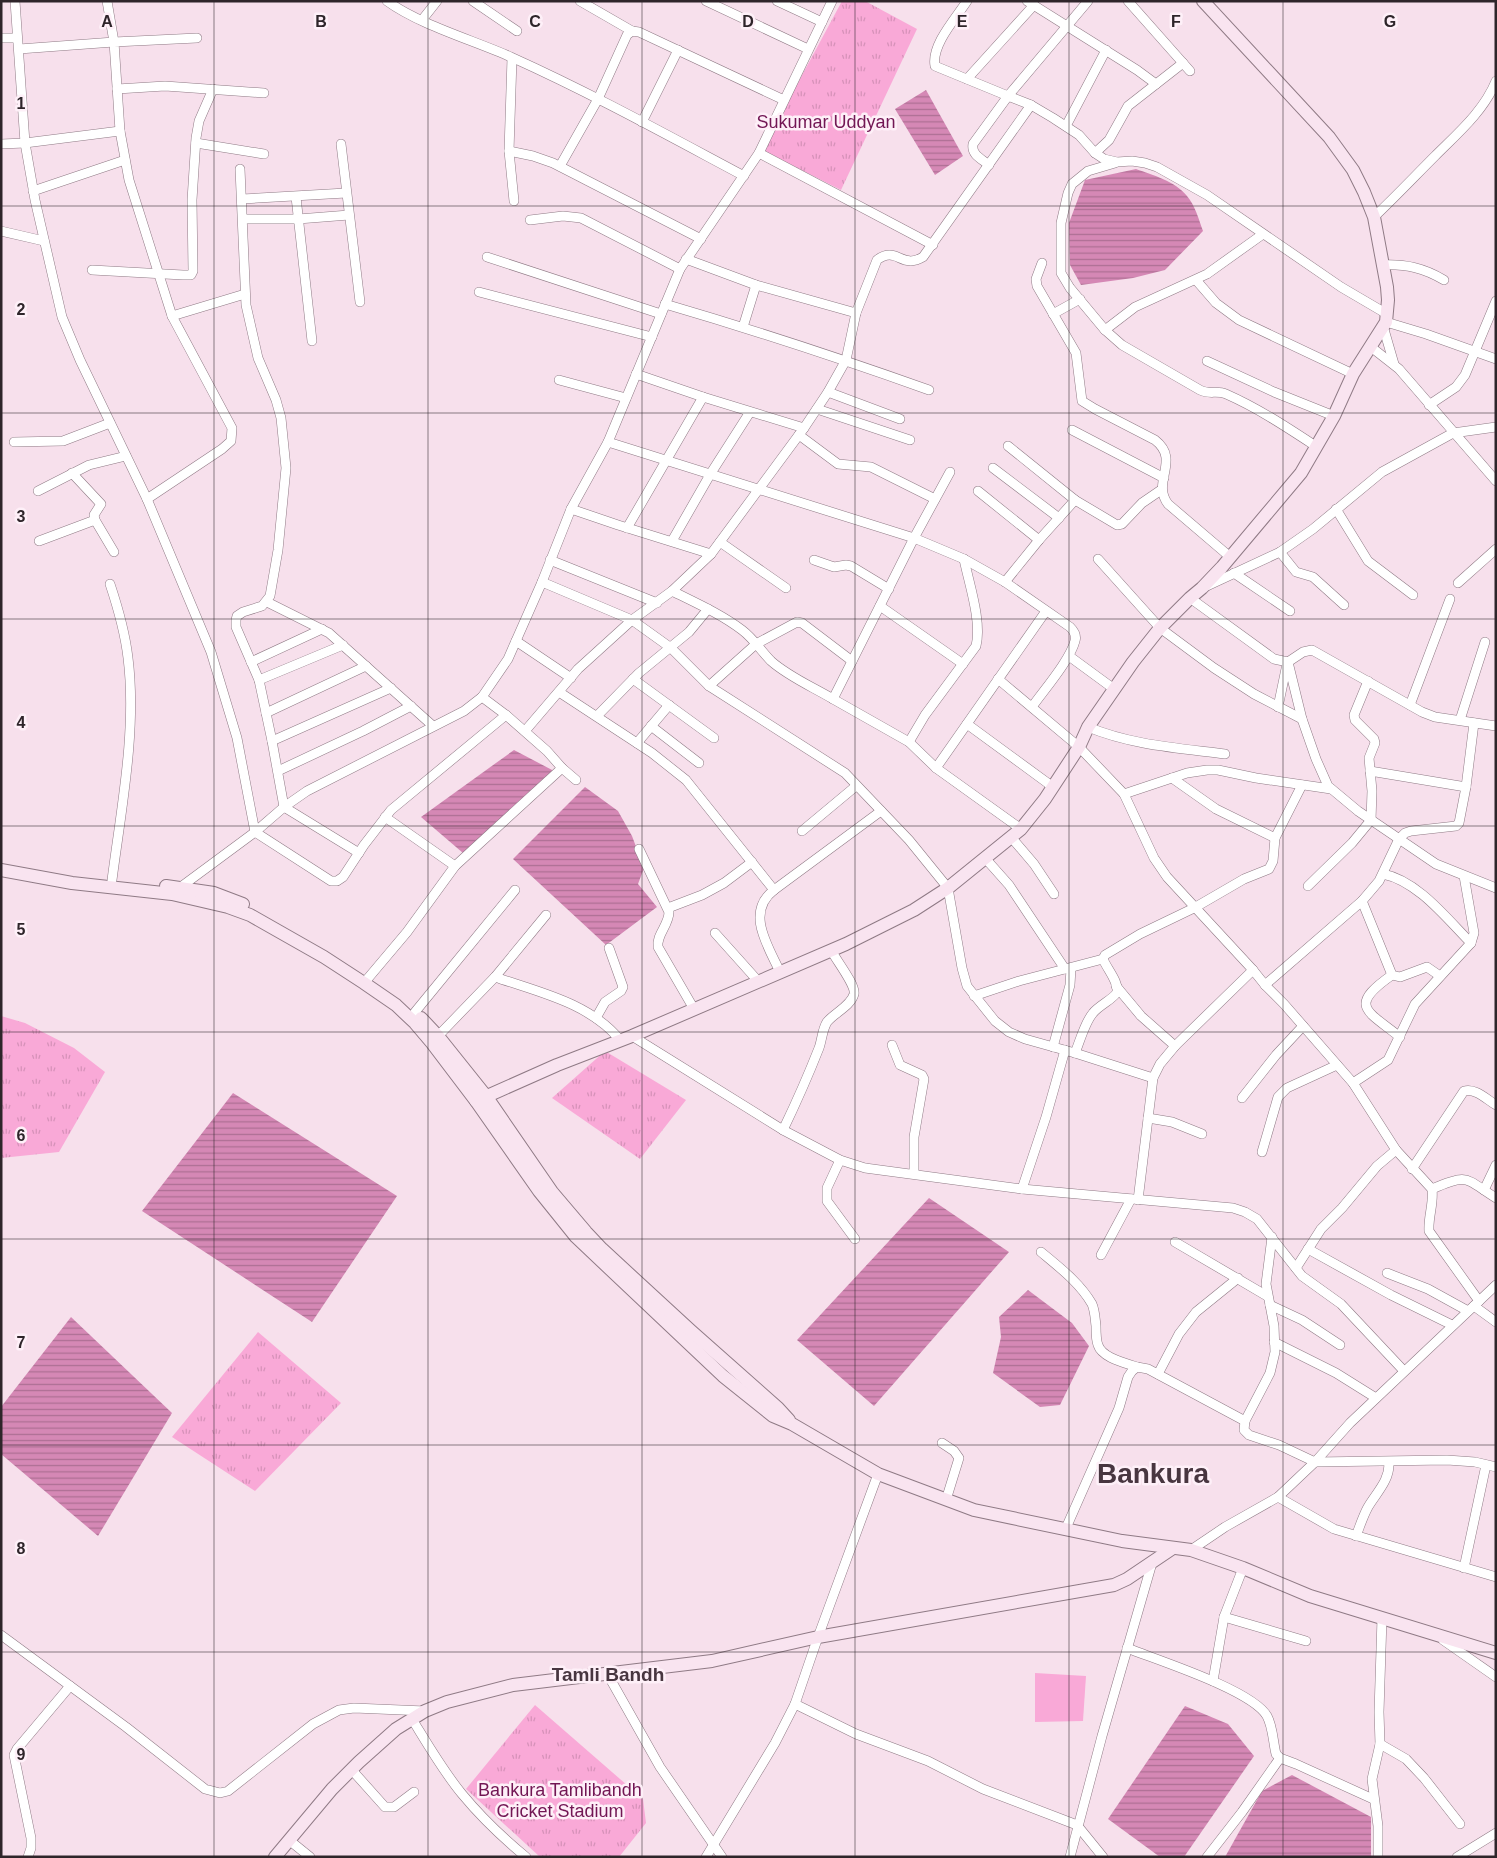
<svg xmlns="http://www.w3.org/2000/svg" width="1497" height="1858" font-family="Helvetica,sans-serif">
	<defs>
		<pattern id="park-tufts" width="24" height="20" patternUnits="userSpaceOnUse" patternTransform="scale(1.25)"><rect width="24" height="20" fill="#f9a9d7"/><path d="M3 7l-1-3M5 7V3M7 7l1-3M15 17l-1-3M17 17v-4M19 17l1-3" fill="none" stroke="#d691b9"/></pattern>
		<pattern id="water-rules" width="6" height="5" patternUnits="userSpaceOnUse" patternTransform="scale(1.25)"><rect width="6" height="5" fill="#d588b5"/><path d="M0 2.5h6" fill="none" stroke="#ad6f93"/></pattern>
	</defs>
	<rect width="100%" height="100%" fill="#f7e0ec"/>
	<path fill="#f9a9d7" d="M1035,1673l51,3 -3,45 -48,1z"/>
	<g fill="url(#park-tufts)">
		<path d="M842,1h23l52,28 -76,161 -77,-39 15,-33z"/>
		<path d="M1,1016l24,7 49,25 31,24 -46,80 -58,6z"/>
		<path d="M605,1051l81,49 -46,59 -88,-61z"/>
		<path d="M258,1332l83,71 -86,88 -83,-54z"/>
		<path d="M535,1705l108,94 3,24 -27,34h-79l-74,-68z"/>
	</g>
	<g fill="url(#water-rules)">
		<path d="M926,90l37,66 -28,19 -40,-66z"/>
		<path d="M1136,169c17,6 39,12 51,27 8,9 12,24 16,35l-38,39 -32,8 -52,7 -11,-20 -1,-42 16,-43z"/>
		<path d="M514,750l40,21 -91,82 -42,-36z"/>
		<path d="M585,787l33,24 14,25 12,32 -6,16 19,23 -51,38 -93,-86z"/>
		<path d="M233,1093l164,103 -85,126 -170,-111z"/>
		<path d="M929,1198l80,54 -135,154 -77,-66z"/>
		<path d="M1028,1290l44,33 17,23 -29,59 -20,2 -47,-34 8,-36 -2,-20z"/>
		<path d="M71,1317l101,96 -74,123 -97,-82v-47z"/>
		<path d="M1185,1706l43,18 26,32 -70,101h-24l-52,-38z"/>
		<path d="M1292,1775l79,42v40h-146l37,-66z"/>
	</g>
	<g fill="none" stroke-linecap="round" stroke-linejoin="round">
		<g stroke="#8f7a85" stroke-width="10">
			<g id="street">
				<path d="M15,1l10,142 10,57 27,117 18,43 67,139 64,153 26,86 18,94 76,49h6l6,-4 21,-32 27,-35 115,-95 -24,-18"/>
				<path d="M387,1c33,24 86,39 124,56 80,36 156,78 233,119"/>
				<path d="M473,1l44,30"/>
				<path d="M580,1l52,30"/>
				<path d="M706,1l102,48"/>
				<path d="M777,1l45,21"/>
				<path d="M967,1c-11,17 -36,44 -32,65l73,30 80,-95"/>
				<path d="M1027,1l110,69 19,14"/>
				<path d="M1128,1l62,70"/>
				<path d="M422,20l15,-19"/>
				<path d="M1,38h16"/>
				<path d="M19,49l95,-7 -7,-41"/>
				<path d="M512,58l-3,93 5,50"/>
				<path d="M967,79l67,-74"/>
				<path d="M117,89l48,-3 99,7"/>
				<path d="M642,122l36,-72"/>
				<path d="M1066,126l40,-76"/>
				<path d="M196,143l68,11"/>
				<path d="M1,144l24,-1 95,-12"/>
				<path d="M341,144l19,158"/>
				<path d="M509,151l24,5 20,7 148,76"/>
				<path d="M759,153l174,92"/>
				<path d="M1095,153l14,-13 19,-34 55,-43"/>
				<path d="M1115,163l-27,8 -16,13 -4,9 -7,30v50l9,15 35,42 17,15 78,45c9,5 17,0 26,4 32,14 62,34 91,53"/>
				<path d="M989,165c-7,-6 -18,-10 -16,-21l35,-48 23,9 22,13 26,17 16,18 9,6 13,3 15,-1 13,2 12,4 50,28 134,92 46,27"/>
				<path d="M560,166l38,-67 29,-64 5,-4 7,1 145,68"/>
				<path d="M240,169l6,136 12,53 18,42 5,18 5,50 -8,82 -8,46 -8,10 -19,6 -6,4 -1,4v7l23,53 13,61 12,66 75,46"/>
				<path d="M33,191l92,-31"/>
				<path d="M296,197l16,144"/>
				<path d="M242,199l104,-6"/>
				<path d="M1374,217c21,-20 41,-41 61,-61 22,-22 49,-45 61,-75"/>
				<path d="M243,219h55l51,-4"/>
				<path d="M530,220l33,-4 18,2 99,51"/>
				<path d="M1,231l43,10"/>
				<path d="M487,257l174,57"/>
				<path d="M686,259l70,26 100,28 21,-53c20,-15 24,10 46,-3l108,-152"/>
				<path d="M1042,263l-6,16 1,7 39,67 6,48 13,8 60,31c26,20 -4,42 13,64l61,52"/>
				<path d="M1383,265c23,-1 41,3 61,15"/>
				<path d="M92,270l91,5h8l2,-4 -1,-71 4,-62 3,-17 14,-32"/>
				<path d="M1196,280l20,23 23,17 114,54"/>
				<path d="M479,292l173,45"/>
				<path d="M665,304c89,26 177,55 264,86"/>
				<path d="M1053,314l27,-15"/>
				<path d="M172,316l73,-22"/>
				<path d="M1386,322l40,12 70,25"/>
				<path d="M1383,326l11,38"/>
				<path d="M743,327l13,-42"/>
				<path d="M1105,330l30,-23 72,-33 56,-40"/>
				<path d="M1371,347l28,22 97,112"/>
				<path d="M1207,361l67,31 60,24"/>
				<path d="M636,374l67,23 101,31"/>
				<path d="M559,380l67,18"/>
				<path d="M828,392l72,27"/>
				<path d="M1429,405l27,-18 9,-12 31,-74"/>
				<path d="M817,409l93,31"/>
				<path d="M1072,430l92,48"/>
				<path d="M799,435l39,29 33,3 64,32"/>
				<path d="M14,442l49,-1 47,-18"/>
				<path d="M608,442l306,96 50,21 41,23 65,45c4,4 7,8 5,14 -5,19 -31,49 -43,66"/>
				<path d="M1008,446l67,54 42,25 5,-1 20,-21 19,-13"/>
				<path d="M993,468l66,50"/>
				<path d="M950,472l-36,66 -81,161 76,43 27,26 85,61"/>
				<path d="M72,473l29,31 -7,11 1,5 19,32"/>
				<path d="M38,491l51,-26 37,-9"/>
				<path d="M978,491l61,49"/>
				<path d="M147,499l75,-50 9,-8 1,-13 -60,-112 -43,-136 -9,-49 -6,-89 83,-4"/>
				<path d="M571,509l47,16 93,29"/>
				<path d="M1336,509l32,52 45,34"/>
				<path d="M627,528l76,-131"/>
				<path d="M39,541l56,-21"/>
				<path d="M672,541l39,-68 39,-61"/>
				<path d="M720,542l66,46"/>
				<path d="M1280,552l16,20 17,5 31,28"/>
				<path d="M1098,559l62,69 54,40 40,26 48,25"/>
				<path d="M550,560l107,43"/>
				<path d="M814,560l20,7 12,-2 5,1 38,23"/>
				<path d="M1234,573l56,38"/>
				<path d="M542,582l90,38 39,28 38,38 136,87 64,67 39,48 14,80 5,18 28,35 14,11 16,7 50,14 78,25"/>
				<path d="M1005,582l34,-42 36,-40"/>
				<path d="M1458,583l38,-34"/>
				<path d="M110,584c8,24 15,48 18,74 9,71 -7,152 -16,222"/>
				<path d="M1207,586l73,-34 33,-23 69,-57 71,-39 43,-6"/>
				<path d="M672,591c24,12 49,23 70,39 12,9 19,21 29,31 18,16 42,26 62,38"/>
				<path d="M1190,598l84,61 14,3 15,-10 9,-2 110,62 13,5 61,9"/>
				<path d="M267,602l62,31 104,93"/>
				<path d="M880,606l83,58"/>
				<path d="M516,641l55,37"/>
				<path d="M1069,656l45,33"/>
				<path d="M251,662l71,-33"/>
				<path d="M1288,662l14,57 14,40 12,27 30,25 78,53 60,24"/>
				<path d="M633,679l81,59"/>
				<path d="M998,679l81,68 45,47 30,64 13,19 86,93 12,15 19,19 69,79 43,67 36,39c2,14 -4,28 -3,42l50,70"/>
				<path d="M259,680l84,-35"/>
				<path d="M709,686l47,-42 41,-22 5,1 50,38"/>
				<path d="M559,692l93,61 34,27 88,110"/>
				<path d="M1410,705l40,-106"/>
				<path d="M1278,707l9,-43"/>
				<path d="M266,713l100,-47"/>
				<path d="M506,715l41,36 15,17 14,12"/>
				<path d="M597,716l42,-43 50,-41 19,-23"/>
				<path d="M1460,720l25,-78"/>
				<path d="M967,724l86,63"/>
				<path d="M651,726l48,37"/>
				<path d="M1088,727c43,18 90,21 137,27"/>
				<path d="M525,731l53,-62 54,-49 40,-29 39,-37 93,-126 24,-36 18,-32 10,-47"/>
				<path d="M272,741l119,-53"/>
				<path d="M909,742l16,-27 51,-69c6,-25 -7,-62 -12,-87"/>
				<path d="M637,743l32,-38"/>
				<path d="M936,768l110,-157"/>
				<path d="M278,771l85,-40 48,-25"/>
				<path d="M1370,771l96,16"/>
				<path d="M1172,778l44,31 59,29"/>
				<path d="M1124,794l63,-21 20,-3h11l38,8 75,11"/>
				<path d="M385,817l70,49"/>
				<path d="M802,831l54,-45"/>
				<path d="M1011,837l23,27 20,30"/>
				<path d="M639,849l30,63c0,13 -13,23 -11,35l36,62"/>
				<path d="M985,858l24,27 56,84"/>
				<path d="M1383,874c35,7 64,45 88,69"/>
				<path d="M1308,886l44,-43 19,-23 1,-29 -3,-33 6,-15 -1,-4 -19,-19 -1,-5 14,-34"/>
				<path d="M178,889l77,-57 29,-25 23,-16 157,-80 18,-14 26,-38 34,-77 29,-73 37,-67 72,-173 79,-116 73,-152"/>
				<path d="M1362,901l30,74 8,2 27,-10 13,9"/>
				<path d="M668,908l34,-13 22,-12 28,-21"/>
				<path d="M715,933l43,48"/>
				<path d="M780,972c-12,-26 -35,-60 -6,-82l107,-79"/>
				<path d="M1392,975c-44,31 -26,35 8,62"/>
				<path d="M495,977c43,15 95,26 125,63"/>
				<path d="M364,983l43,-51 48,-66 107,-98"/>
				<path d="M1265,985l97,-84 17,-20 20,-42 6,-6 6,-2 45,-5 3,-3 7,-36 8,-64"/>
				<path d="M1116,986l25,30 34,30"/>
				<path d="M974,996l45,-15 84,-22"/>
				<path d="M415,1012l100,-122"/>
				<path d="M596,1018l9,-16 16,-11 2,-4 -14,-39"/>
				<path d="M438,1036l57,-59 51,-62"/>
				<path d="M632,1036l151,94 57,30 25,8 157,21 211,19 12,4 12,7 45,57 39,28 63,67"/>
				<path d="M892,1045l8,20 22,10 2,4 -10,58v36"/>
				<path d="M1053,1047l17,-62 1,-17"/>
				<path d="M1075,1053c5,-12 10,-31 18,-40 5,-7 22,-15 24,-21 2,-10 -10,-23 -14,-33l2,-4 35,-21 54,-26 50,-29 25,-10 4,-8 2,-23 27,-53"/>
				<path d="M1353,1083l35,-23 27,-56 56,-61 3,-10 -10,-57"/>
				<path d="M1242,1098l34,-43 27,-29"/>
				<path d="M1148,1118l24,4 30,12"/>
				<path d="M783,1130c13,-27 25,-54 36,-82 3,-8 3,-18 8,-26 7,-9 24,-16 27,-28 2,-9 -18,-34 -23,-44"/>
				<path d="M1262,1152l16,-55 9,-9 50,-23"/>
				<path d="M840,1160l-13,28v13l28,38"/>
				<path d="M1412,1169l52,-78c12,-3 22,8 32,14"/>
				<path d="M1022,1189l24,-72 19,-67"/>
				<path d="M1432,1189c37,-16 32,-11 64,9"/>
				<path d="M1484,1190l12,-25"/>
				<path d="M1138,1200l15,-122 7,-14 15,-18 78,-76"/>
				<path d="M1272,1237l-6,47 8,42 1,26 -5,21 -25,48 -1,9 5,5 30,10 36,17 132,-2 28,2 21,5"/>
				<path d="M1175,1242l92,54"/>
				<path d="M1308,1249l83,46 61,30"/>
				<path d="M1041,1252c18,15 39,31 51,52 3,7 3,14 4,22 0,6 0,14 2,19 4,13 28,18 39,22"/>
				<path d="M1101,1255l30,-56"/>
				<path d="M1296,1268l25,-39 21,-21 35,-42 19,-16"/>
				<path d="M1387,1273l41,16 40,22"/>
				<path d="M1270,1305l32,15 38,25"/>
				<path d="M1474,1306l22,16"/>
				<path d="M1274,1342l62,31 40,25"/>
				<path d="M1158,1374l21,-40 17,-22 42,-34"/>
				<path d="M942,1443l12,8 5,7 -13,42"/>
				<path d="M1278,1497l56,32 162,48"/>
				<path d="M1066,1528l53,-120 9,-31 4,-6 5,-4 11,2 97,52"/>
				<path d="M1356,1536c4,-10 7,-20 12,-29 9,-15 22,-27 21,-45"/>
				<path d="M1191,1550l34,-23 53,-30 37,-35 35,-39 146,-138"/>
				<path d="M1464,1568l22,-103"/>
				<path d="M1224,1617l82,24"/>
				<path d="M1,1635l125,92 79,62 15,4 8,-2 85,-67 26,-14 15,-2 71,3"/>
				<path d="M1443,1640l53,37"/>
				<path d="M1127,1648c30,12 125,42 140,68 6,11 6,26 9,38l4,4 16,6 77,35"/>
				<path d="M608,1675l52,92 62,90"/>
				<path d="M1213,1681l11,-64 19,-49"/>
				<path d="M795,1704l61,30 72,27 55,28 94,36 26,32"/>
				<path d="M412,1719c16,26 31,52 50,75 19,23 41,44 64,63"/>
				<path d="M1380,1744l26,15 18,19 36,46"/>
				<path d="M351,1769l34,38h9l20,-15"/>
				<path d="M289,1840l21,17"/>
				<path d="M28,1857l3,-9v-10l-17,-83 3,-6 53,-63"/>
				<path d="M706,1857l69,-114 20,-39 23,-67 60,-163"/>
				<path d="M1070,1857l32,-121 50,-173"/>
				<path d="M1207,1857l35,-45 38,-54"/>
				<path d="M1378,1857v-31l-6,-47 8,-35 -1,-32 3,-94"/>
				<path d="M1457,1857l39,-24"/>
			</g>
		</g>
		<g stroke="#8f7a85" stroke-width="14">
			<g id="secondary">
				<path d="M1,870l71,13 100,11 56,13 22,8 74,42 40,26 32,22 19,18 17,20 44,58 63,90 37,46 147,139 50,40 19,8 86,50 96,36 148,31 69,9 52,18 67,28 186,57"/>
				<path d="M166,886l48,7 29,11"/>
				<path d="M421,1018l17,18 48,60 66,96 34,40 16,17 89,82 87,77 11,12"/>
				<path d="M476,1101l81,-36 75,-29 214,-92 68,-34 34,-22 73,-59 24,-30 34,-52 9,-20 45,-65 27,-34 30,-30 12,-10 20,-21 79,-94 33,-57 19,-42 33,-52 2,-22 -1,-13 -13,-70 -10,-25 -11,-22 -24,-33 -126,-136"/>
				<path d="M275,1857l57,-68 27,-27 37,-33 29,-18 22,-9 66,-17 199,-24 106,-24 296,-52 13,-6 46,-31"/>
			</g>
		</g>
		<use href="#street" stroke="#fff" stroke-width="9"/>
		<use href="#secondary" stroke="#f9e4f0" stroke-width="12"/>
	</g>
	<path fill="none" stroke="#2e252a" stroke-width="1" stroke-opacity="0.55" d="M214,1v1856M428,1v1856M642,1v1856M855,1v1856M1069,1v1856M1283,1v1856M1,206h1495M1,413h1495M1,619h1495M1,826h1495M1,1032h1495M1,1239h1495M1,1445h1495M1,1652h1495"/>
	<g text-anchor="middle" stroke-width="5" stroke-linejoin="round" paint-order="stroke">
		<g font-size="18" fill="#721654" stroke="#fef0f8">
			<text x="826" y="128">Sukumar Uddyan</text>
			<text x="560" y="1796">Bankura Tamlibandh<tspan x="560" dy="21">Cricket Stadium</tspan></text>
		</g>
		<g font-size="19" font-weight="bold" fill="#483640" stroke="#fef0f8">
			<text x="608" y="1681">Tamli Bandh</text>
		</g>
		<g font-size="28" font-weight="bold" fill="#483640" stroke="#fef0f8">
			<text x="1153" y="1483">Bankura</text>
		</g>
	</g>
	<g font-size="16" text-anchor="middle" font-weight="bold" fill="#2e252a" stroke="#fef0f8" stroke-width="5" stroke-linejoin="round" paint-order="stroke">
		<text x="107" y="27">A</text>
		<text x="321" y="27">B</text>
		<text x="535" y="27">C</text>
		<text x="748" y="27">D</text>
		<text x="962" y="27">E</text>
		<text x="1176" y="27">F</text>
		<text x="1390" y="27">G</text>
		<text x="21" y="109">1</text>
		<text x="21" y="315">2</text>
		<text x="21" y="522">3</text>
		<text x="21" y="728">4</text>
		<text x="21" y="935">5</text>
		<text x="21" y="1141">6</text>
		<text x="21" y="1348">7</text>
		<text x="21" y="1554">8</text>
		<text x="21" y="1760">9</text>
	</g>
	<rect width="1497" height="1858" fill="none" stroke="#2e252a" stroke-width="5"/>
</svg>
